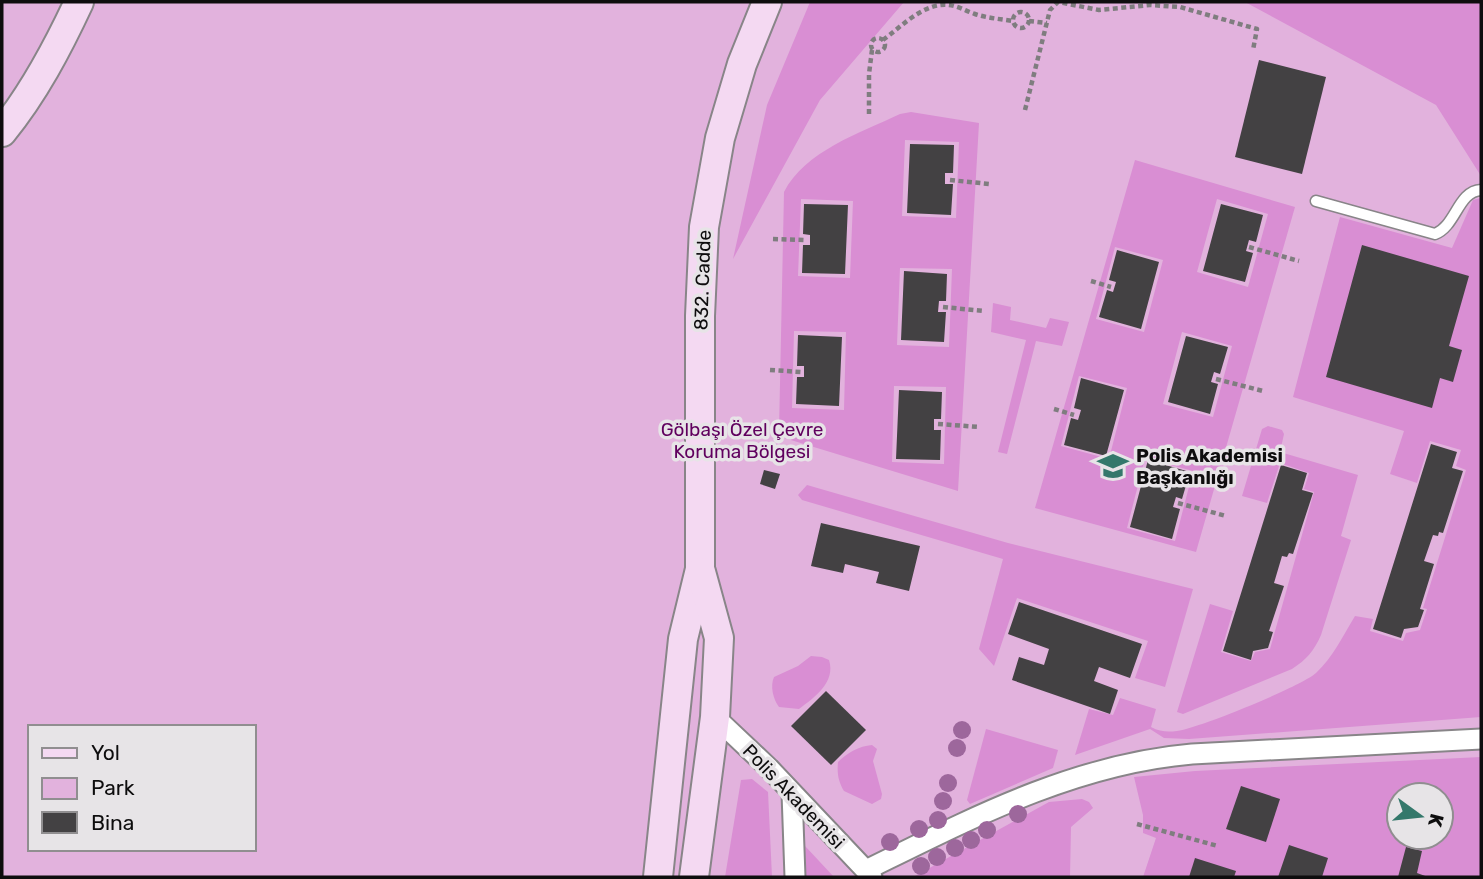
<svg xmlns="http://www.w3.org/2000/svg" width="1483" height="879" font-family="Rubik,sans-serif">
	<rect width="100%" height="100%" fill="#e7e4e7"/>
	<path fill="#e2b2dd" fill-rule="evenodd" d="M2,2h1479v875h-1479zM30,727h224v122h-224zM1399,795h42v42h-42z"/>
	<g fill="#d98ed3" fill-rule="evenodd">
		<path d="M810,2h94l-84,98 -87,159 34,-154z"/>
		<path d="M1245,2h236v174l-45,-71z"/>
		<path d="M911,112l68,11 -21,368 -177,-54 -2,-5 5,-240c21,-41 76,-59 116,-78zM905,140l54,2 -3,76 -54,-2zM801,199l52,2 -3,77 -52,-2zM900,268l52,1 -3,78 -52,-2zM794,331l52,1 -2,78 -52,-2zM894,386l52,1 -2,77 -52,-2z"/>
		<path d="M1135,160l160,47 -99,345 -161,-44zM1217,199l51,15 -20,73 -51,-15zM1115,247l48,13 -19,72 -48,-13zM1182,332l50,14 -19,71 -50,-13zM1079,376l48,12 -18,71 -48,-13zM1145,458l48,13 -18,70 -48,-13z"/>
		<path d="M1481,198v519l-292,22 -25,-1 -14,-9 -75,26 14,-46 24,6 7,-17 36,11 -5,18c9,5 17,5 26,4 22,-3 123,-44 139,-58 17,-16 27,-37 39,-57l18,3 -3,12 33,10 3,-8 14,-3 7,-21 -4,-1 43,-138 -10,-4 5,-16 -31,-9 -13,42 -27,-9 14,-43 -111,-34 47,-180 112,31 21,-48z"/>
		<path d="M993,303l18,4 -1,13 36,8 4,-10 19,4 -7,24 -26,-5 -29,113 -9,-2 28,-112 -35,-8z"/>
		<path d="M1268,426l14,4 2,4 -4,18 78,23 -17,61 10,4 -30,95c-7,16 -15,25 -29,34l-109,45 -6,-2 33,-108 23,7 -12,41 30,9 4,-9 15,-3 44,-157 -10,-3 5,-16 -29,-10 -13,40 -25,-7 20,-67z"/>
		<path d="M807,485l201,58 185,46 -28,98 -30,-9 13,-37 -131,-43 -23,68 -15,-17 24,-90 -201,-59 -4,-5z"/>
		<path d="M811,656l11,1 7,3c7,22 -14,37 -30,49l-20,-2c-6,-8 -9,-21 -5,-30l24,-11z"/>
		<path d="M986,729l72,21 -5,18 -83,36 -3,-4z"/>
		<path d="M872,745l5,4 -4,12 9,33 -1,5 -9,5 -28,-13c-6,-10 -7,-18 -6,-29 9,-9 21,-16 34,-17z"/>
		<path d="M1481,757v120h-338l13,-39 -13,-5v-18l-9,-38 61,-6zM1399,795h42v42h-42z"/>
		<path d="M752,779l16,13 4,85h-47l16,-97z"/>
		<path d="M1082,799l7,3 4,6 -22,19 -1,50 -155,-1 134,-74z"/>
		<path d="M805,846l29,31h-28z"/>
	</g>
	<g fill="#434143">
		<path d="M1259,60l67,17 -24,97 -67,-17z"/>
		<path d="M910,144l44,1 -1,28h-8v11h8l-2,31 -44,-2z"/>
		<path d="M804,204l44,1 -3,69 -43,-1 1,-28h7v-10l-7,-1z"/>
		<path d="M1221,204l42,11 -7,27 -7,-2 -3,11 7,2 -8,29 -42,-11z"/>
		<path d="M1362,245l107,31 -20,70 13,4 -9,32 -13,-4 -8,30 -106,-31z"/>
		<path d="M1117,250l42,12 -18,67 -42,-12 8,-27 6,2 3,-10 -7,-2z"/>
		<path d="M904,271l43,3 -1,27h-7l-1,11h8l-2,30 -43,-2z"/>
		<path d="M798,335l44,2 -3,69 -43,-2 1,-27h7v-11h-7z"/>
		<path d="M1186,336l42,11 -8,27 -6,-2 -3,10 7,2 -8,30 -42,-12z"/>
		<path d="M1081,378l43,12 -18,66 -42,-11 7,-27 7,2 3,-10 -7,-2z"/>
		<path d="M899,390l43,2 -1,27h-7v11h7l-1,30 -44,-1z"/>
		<path d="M1431,444l26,8 -5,16 11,3 -20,62 -4,-1 -1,4 -5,-1 -9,26 10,3 -14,45 4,1 -6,17 -14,2 -3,9 -28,-9z"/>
		<path d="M1148,460l42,12 -8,27 -6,-2 -3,10 7,2 -8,30 -42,-12z"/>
		<path d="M1281,465l26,8 -5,17 11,3 -20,61 -4,-1 -2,4 -5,-1 -8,27 10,3 -15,45 4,1 -5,16 -15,3 -2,9 -28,-9z"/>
		<path d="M764,470l16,4 -5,15 -15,-5z"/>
		<path d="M821,523l99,23 -11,45 -33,-8 3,-11 -34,-8 -2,9 -32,-7z"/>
		<path d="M1019,602l123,42 -12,34 -31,-11 -5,14 24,9 -8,24 -98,-34 7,-23 25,8 5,-16 -41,-15z"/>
		<path d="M826,691l40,39 -35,35 -40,-39z"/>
		<path d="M1241,786l39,13 -14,43 -40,-13z"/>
		<path d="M1289,845l39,13 -6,19h-44z"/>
		<path d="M1406,847l16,4 -5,22 11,4h-30z"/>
		<path d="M1195,858l41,13 -2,6h-45z"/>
	</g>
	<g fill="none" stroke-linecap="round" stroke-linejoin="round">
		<g stroke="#888588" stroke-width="13">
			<path id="lane" d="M1316,201l119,33c21,-8 23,-43 46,-44"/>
		</g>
		<g stroke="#888588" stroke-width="23">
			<g id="street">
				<path d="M715,717l54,51 103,109"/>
				<path d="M792,793l3,84"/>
				<path d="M866,870c104,-51 208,-106 326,-116l289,-15"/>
			</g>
		</g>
		<g stroke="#888588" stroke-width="32">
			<g id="secondary">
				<path d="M2,132c32,-39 56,-85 77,-130"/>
				<path d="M658,877l25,-238 17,-70v-253l4,-89 16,-89 22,-74 25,-62"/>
				<path d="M694,877l21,-160 4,-79 -18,-66"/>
			</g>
		</g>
		<g stroke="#7f7d7f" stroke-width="4.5" stroke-dasharray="5 3.5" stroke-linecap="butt">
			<circle cx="1021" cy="20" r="8"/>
			<path d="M1029,21l18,2"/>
			<circle cx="878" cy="45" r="7"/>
			<path d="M883,40c18,-13 41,-38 66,-35 9,1 17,6 26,9 12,4 25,5 38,7"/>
			<path d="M1025,110l25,-100 8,-8 41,8 51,-5 30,2 77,22 -4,21"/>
			<path d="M869,114v-40l3,-24"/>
			<path d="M950,180l39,4"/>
			<path d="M773,239l32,1"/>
			<path d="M1249,247l50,14"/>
			<path d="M1091,281l20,6"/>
			<path d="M943,307l41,4"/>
			<path d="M770,370l31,2"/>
			<path d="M1216,379l47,12"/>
			<path d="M1054,409l20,6"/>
			<path d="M938,424l42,3"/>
			<path d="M1178,503l48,13"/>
			<path d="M1137,824l81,22"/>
		</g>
		<use href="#lane" stroke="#fff" stroke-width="10"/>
		<use href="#street" stroke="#fff" stroke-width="19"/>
		<use href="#secondary" stroke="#f4d9f2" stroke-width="28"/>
	</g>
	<g fill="#9d679c">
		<circle cx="962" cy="730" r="9"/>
		<circle cx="957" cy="748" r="9"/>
		<circle cx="948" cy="783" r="9"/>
		<circle cx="943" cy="801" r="9"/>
		<circle cx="1018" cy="814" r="9"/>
		<circle cx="938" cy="820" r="9"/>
		<circle cx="919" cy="829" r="9"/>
		<circle cx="987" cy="830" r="9"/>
		<circle cx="971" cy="840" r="9"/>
		<circle cx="890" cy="842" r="9"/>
		<circle cx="955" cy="848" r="9"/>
		<circle cx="937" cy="857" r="9"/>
		<circle cx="921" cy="866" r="9"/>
	</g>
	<defs>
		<g id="university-bare" transform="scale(2.415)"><path d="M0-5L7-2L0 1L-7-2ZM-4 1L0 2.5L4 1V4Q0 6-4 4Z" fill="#34786b" stroke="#e7e4e7" stroke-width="2.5" paint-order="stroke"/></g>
	</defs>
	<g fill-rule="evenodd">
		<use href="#university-bare" x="1113" y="466"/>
	</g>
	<g text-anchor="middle" stroke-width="7" stroke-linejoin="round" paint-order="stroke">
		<g font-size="19" fill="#0e0d0e" stroke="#e7e4e7">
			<text transform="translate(702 280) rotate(-88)" y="7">832. Cadde</text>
			<text transform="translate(794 796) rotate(46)" y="7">Polis Akademisi</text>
		</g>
		<g font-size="19" fill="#60005e" stroke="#e7e4e7">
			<text x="742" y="436">Gölbaşı Özel Çevre<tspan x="742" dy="22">Koruma Bölgesi</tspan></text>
		</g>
		<g font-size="19" font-weight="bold" fill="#0e0d0e" stroke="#e7e4e7" text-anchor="start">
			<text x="1136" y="462">Polis Akademisi<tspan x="1136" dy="22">Başkanlığı</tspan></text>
		</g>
	</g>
	<rect width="1483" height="879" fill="none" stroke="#0e0d0e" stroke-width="7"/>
	<rect x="28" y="725" width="228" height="126" fill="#e7e4e7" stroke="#908e90" stroke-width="2"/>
	<rect x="42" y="748" width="35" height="10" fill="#f4d9f2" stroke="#908e90" stroke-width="2"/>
	<text x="91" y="760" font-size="21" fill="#0e0d0e">Yol</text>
	<rect x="42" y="778" width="35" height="21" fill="#e2b2dd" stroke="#908e90" stroke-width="2"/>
	<text x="91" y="795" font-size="21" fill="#0e0d0e">Park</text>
	<rect x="42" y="812" width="35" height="21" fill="#434143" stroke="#908e90" stroke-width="2"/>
	<text x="91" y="830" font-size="21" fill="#0e0d0e">Bina</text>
	<g transform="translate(1420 816) rotate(105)"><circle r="33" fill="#e7e4e7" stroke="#908e90" stroke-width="2"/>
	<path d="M0-5L12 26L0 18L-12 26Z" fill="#34786b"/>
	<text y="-10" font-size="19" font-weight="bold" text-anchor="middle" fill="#0e0d0e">K</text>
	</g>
</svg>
